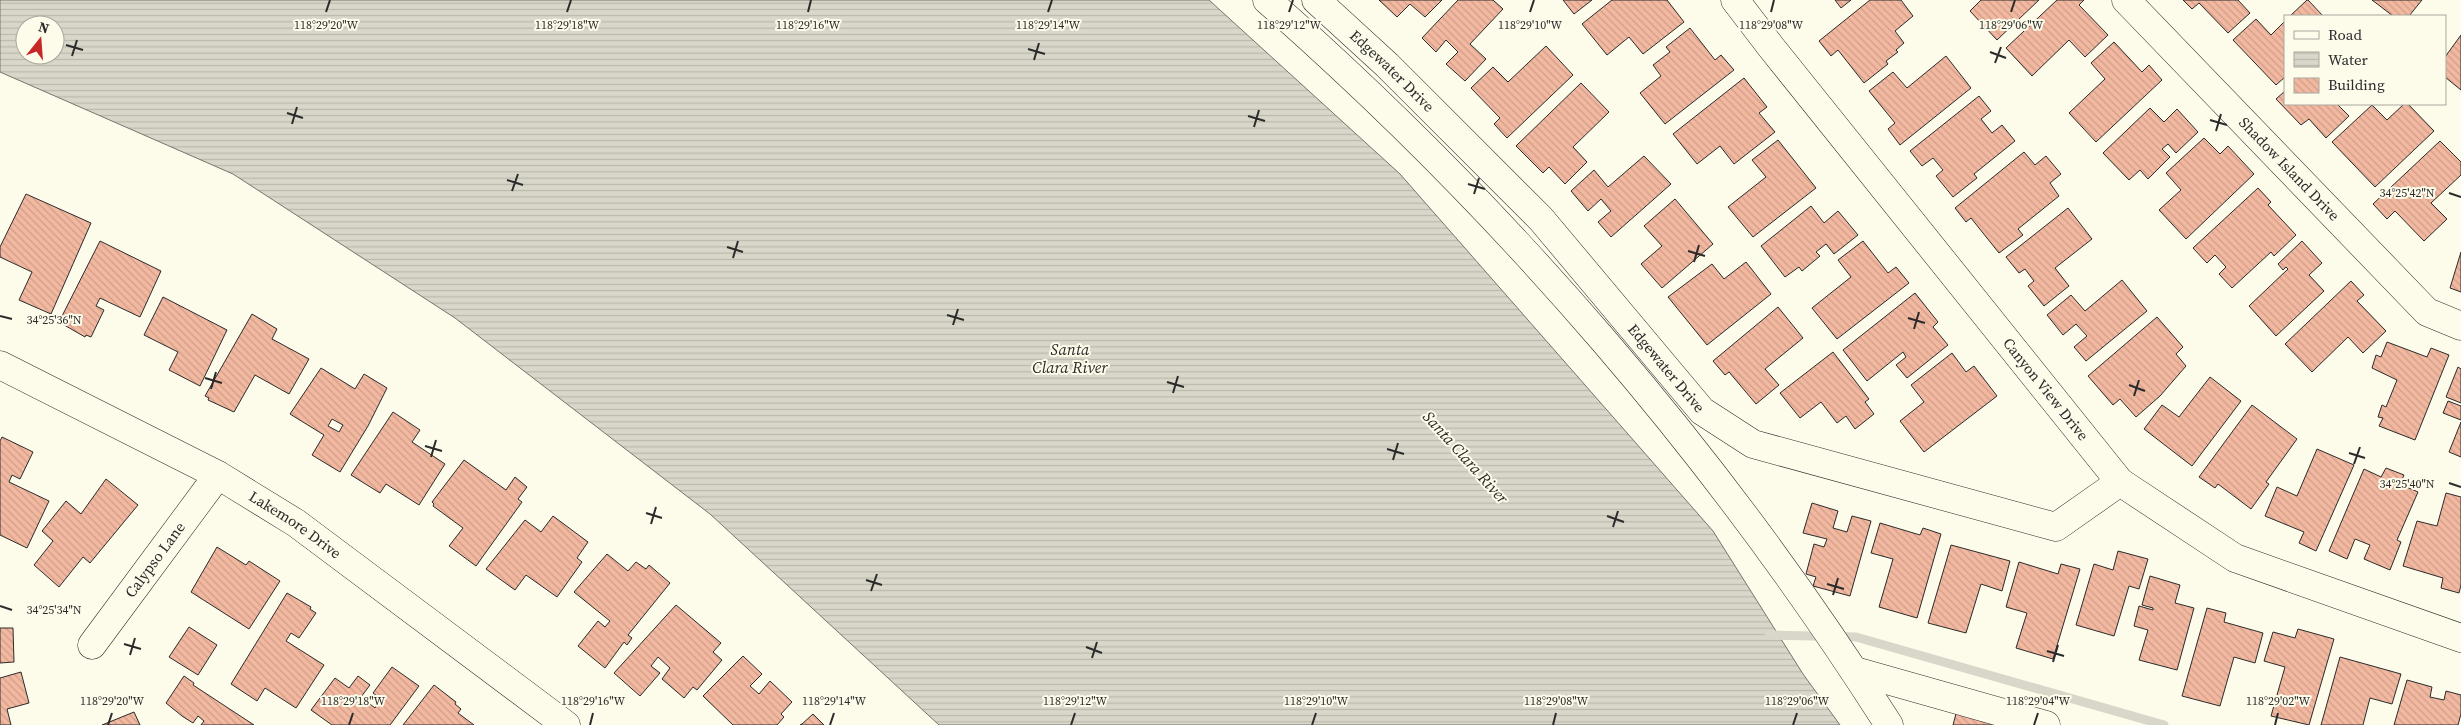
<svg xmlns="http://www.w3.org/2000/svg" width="2461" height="725" font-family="'Source Serif 4',serif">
	<defs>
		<pattern id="water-rules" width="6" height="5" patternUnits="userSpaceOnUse" patternTransform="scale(1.25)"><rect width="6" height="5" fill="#d8d7c9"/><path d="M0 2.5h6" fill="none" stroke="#bab9ad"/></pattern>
		<pattern id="building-back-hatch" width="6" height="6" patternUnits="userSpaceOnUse" patternTransform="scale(1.25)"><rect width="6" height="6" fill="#f2b8a0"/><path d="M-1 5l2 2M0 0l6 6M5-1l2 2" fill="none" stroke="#d09e8a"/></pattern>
	</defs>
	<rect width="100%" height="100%" fill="#fdfbea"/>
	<path fill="url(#water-rules)" stroke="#74746e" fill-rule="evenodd" d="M0,0h1209l191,174 313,357 90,143 37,51h-901l-229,-211 -255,-196 -222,-144 -233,-102zM25,25h30v30h-30z"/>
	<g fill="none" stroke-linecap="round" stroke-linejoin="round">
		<path stroke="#d8d7c9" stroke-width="9" d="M1769,635l87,2 308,88"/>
	</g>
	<g fill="url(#building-back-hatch)" stroke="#2b2b2b" fill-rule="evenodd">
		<path d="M1379,0h63l-17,17 -15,-13 -13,13z"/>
		<path d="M1458,0h35l10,9 -33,35 16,15 -21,22 -19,-17 12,-12 -12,-12 -10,12 -14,-14z"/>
		<path d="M1563,0h29l-18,14z"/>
		<path d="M1612,0h55l17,22 -41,32 -14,-17 -22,18 -25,-31z"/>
		<path d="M1835,0h16l-10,8z"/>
		<path d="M1870,0h31l12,16 -18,15 9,12 -8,7 2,2 -12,9 2,3 -24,19 -26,-33 -7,6 -12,-15z"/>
		<path d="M1981,0h58l-42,40 -27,-29z"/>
		<path d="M2057,0h27l-5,5 29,30 -23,22 -16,-17 -37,36 -26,-28z"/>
		<path d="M2183,0h55l12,13 -22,20 -29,-30 -7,6z"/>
		<path d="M2308,0l15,16h-33l17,-16z"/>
		<path d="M2372,0h50l-13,16h-16z"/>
		<path d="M2256,19l15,16 14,-14v56l-9,8 -43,-45z"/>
		<path d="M1690,28l25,32 6,-5 13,15 -69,54 -25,-31 21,-17 -8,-11 17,-13 -4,-5z"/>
		<path d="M2461,35v55l-16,-13v-20z"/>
		<path d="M2114,42l28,30 7,-7 13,15 -66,62 -27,-29 36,-34 -14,-16z"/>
		<path d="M1546,46l27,29 -66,63 -13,-14 6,-6 -29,-30 22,-21 15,15z"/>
		<path d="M1946,56l25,32 -71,57 -12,-16 7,-6 -26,-32 24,-19 14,16z"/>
		<path d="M1744,78l23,29 -8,6 16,19 -41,32 -14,-18 -23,18 -24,-30z"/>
		<path d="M1581,83l28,29 -36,35 14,15 -22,22 -16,-17 -6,6 -27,-27z"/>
		<path d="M2285,91v13h52l12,12 -23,22 -17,-19 -8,6 -25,-26z"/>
		<path d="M1979,96l12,15 -10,8 11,14 10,-8 13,16 -41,33 3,4 -24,19 -17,-21 7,-6 -10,-12 -11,8 -12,-15z"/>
		<path d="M2404,104h4l26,27 -59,56 -43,-45 40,-37 15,15z"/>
		<path d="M2150,108l14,14 13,-13 21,23 -22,21 -8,-9 -6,5 8,8 -22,22 -8,-9 -11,10 -26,-27z"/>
		<path d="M2204,138l16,16 8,-8 26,28 -68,65 -27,-29 22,-20 -15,-17z"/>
		<path d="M1778,140l38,48 -63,49 -25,-30 38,-30 -14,-17z"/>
		<path d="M2440,141l21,21v13l-30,28 16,16 -23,22 -29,-30 -8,8 -14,-15z"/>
		<path d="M2024,152l11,13 11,-9 15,18 -11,9 9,13 -41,33 5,6 -24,18 -28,-35 -5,4 -11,-14z"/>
		<path d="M1644,156l27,28 -60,53 -13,-15 13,-11 -10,-12 -13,12 -17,-20 23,-21 14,17z"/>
		<path d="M2258,188l13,14 -3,3 28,30 -22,21 -3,-4 -39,36 -13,-14 7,-7 -11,-12 -8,8 -14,-15z"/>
		<path d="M26,194l65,29 -40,91 -32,-14 13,-28 -32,-15v-10z"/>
		<path d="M1675,199l38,45 -51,44 -21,-24 21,-18 -18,-20z"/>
		<path d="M1811,206l13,17 14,-12 20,24 -24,19 -8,-10 -10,8 4,4 -18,15 -3,-4 -14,10 -24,-31z"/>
		<path d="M2068,208l24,31 -37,29 14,18 -25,20 -16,-20 6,-5 -9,-12 -6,4 -13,-16z"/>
		<path d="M100,241l61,30 -21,46 -40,-19 -4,8 8,4 -13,27 -5,-2 -1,2 -26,-15z"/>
		<path d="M1863,241l25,32 8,-6 13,16 -72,56 -25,-31 39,-31 -13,-17z"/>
		<path d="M2302,241l20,22 -13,12 15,16 -48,45 -27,-30 39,-37 -2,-2 -3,3 -5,-6z"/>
		<path d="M2461,252v40l-11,-4z"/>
		<path d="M1746,262l25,32 -64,51 -39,-48 44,-33 12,15z"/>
		<path d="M2122,280l25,31 -61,50 -12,-14 13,-11 -11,-12 -13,11 -16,-20 24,-20 14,16z"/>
		<path d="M2351,281l13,14 -7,6 29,30 -23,22 -15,-16 -36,35 -27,-28z"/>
		<path d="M1915,293l23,29 -5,5 15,18 -41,33 -11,-13 10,-8 -3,-5 -36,29 -24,-31z"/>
		<path d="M163,297l64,33 -27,56 -31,-16 9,-18 -34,-17z"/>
		<path d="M1778,307l25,31 -38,31 14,16 -23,19 -27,-32 -4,3 -12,-14z"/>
		<path d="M252,314l25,15 -5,10 37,20 -20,35 -34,-19 -21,37 -26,-12 1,-2 -4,-2z"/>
		<path d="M2157,317l26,30 -7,7 10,12 -26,30 -24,21 -16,-18 -7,6 -25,-29z"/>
		<path d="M2387,342l40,15 4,-9 18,7 -34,85 -36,-14 4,-8 -5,-1 4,-12 4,2 11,-27 -25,-12 4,-13 5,2z"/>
		<path d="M1833,352l36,47 -4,3 9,12 -19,15 -9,-13 -9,7 -16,-21 -21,16 -20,-25z"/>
		<path d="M1952,353l14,19 8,-6 23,30 -73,56 -24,-31 24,-19 -13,-17z"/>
		<path d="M2458,367l3,2v34l-15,-6z"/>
		<path d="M321,368l34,21 9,-15 23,14 -19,38 -28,46 -28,-17 12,-20 -34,-21zM332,419l11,6 -4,7 -11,-6z"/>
		<path d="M2210,377l31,24 -49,65 -48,-37 18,-24 17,12z"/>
		<path d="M2448,401l13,5v14l-18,-7z"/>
		<path d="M2252,405l45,34 -31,43 3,2 -18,25 -33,-25 -3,4 -16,-11z"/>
		<path d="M393,412l27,18 -8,12 33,22 -26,41 -33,-21 -6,9 -29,-18z"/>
		<path d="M2461,422v35l-12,-5z"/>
		<path d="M2,437l31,15 -13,27 -8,-4 -3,7 40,19 -22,47 -27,-13v-94z"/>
		<path d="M2317,449l37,16 -38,86 -17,-8 5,-11 -39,-16 12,-29 20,9z"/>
		<path d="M464,460l42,30 9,-13 12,10 -9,12 4,3 -46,64 -27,-20 14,-18 -30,-22 1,-2 -2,-2z"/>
		<path d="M2386,468l18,7 -4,9 18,8 -21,48 4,2 -11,28 -26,-11 6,-14 -15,-6 -8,20 -18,-8 35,-82 17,8z"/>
		<path d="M106,479l32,26 -48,58 -7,-6 -24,30 -25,-22 19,-24 -11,-10 24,-30 15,13z"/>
		<path d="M2446,493l15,4v88l-2,8 -18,-5 2,-10 -40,-12 14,-45 20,5z"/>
		<path d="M1812,503l26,8 -5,17 14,4 5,-16 19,5 -21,75 -37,-10 3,-9 -10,-3 8,-30 10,3 3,-8 -24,-6z"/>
		<path d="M553,516l35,26 -11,16 5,4 -25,35 -31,-22 -11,15 -29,-21 39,-49 16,12z"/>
		<path d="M1880,523l40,12 3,-7 18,6 -24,84 -38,-11 14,-48 -22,-6z"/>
		<path d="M1951,545l59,16 -8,30 -21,-7 -15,49 -38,-10z"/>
		<path d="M217,547l29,18 3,-4 31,20 -31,48 -58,-37z"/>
		<path d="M2118,551l30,8 -9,30 -10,-3 -15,50 -38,-11 18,-61 19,6z"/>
		<path d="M607,554l21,17 8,-9 10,7 3,-4 21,18 -42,52 4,3 -5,7 -3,-3 -19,26 -27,-22 20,-25 7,6 5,-6 -36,-29z"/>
		<path d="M2019,562l39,12 3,-10 19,5 -27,90 -37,-11 11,-35 -21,-6z"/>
		<path d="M2150,576l30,9 -5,18 19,5 -17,62 -38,-10 9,-30 -14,-4 5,-20 14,4v-2l-11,-3z"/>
		<path d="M287,593l24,14 -1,2 6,4 -17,25 -8,-5 -5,8 38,24 -28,43 -31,-20 -8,13 -26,-17z"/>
		<path d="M676,605l45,38 -8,9 9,8 -25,30 -4,-3 -9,11 -22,-19 8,-11 -12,-11 -7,9 9,7 -20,23 -26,-23z"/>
		<path d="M2207,608l19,5 -2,9 39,11 -8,30 -21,-6 -14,49 -38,-10z"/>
		<path d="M189,627l28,18 -19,30 -29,-18z"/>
		<path d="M0,628h13l1,34 -14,1z"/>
		<path d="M2298,629l36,10 -25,86 -38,-9 14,-49 -21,-6 9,-29 22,6z"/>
		<path d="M743,656l19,18 -12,12 9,8 11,-13 22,21 -11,12 3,3 -7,8h-44l-30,-29z"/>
		<path d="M2340,657l61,17 -9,30 -22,-6 -7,27h-42z"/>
		<path d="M392,667l27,19 -29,39h-58l-21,-15 24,-32 14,10 9,-12 12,9 -9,12 14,11 6,-9 -8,-6z"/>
		<path d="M21,672l8,31 -22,6 4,16h-11v-47z"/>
		<path d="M184,676l10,7 -1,2 61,40h-53l3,-4 -6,-5 -5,7 -11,-7 -16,-13z"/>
		<path d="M2407,680l25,7 -2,10 14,3 2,-9 15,4v19l-3,11h-64z"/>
		<path d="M434,685l22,17 -1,2 6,5 -3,4 16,12h-71z"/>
		<path d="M1957,710l40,15h-44z"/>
		<path d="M134,712l6,13h-38z"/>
		<path d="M813,714l11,11h-24l2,-1z"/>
	</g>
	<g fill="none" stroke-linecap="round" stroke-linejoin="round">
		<g stroke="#2b2b2b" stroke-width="29">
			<g id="minor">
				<path d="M1267,0c240,211 451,456 622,725"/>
				<path id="s1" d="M1316,0l71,65 154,154 161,192 51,33 303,83 64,-45"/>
				<path id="s2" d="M1735,0l36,47 349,435 115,76 226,80"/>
				<path id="s3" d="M2126,0l301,312 34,14"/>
				<path id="s4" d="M0,365l218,110 78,48 270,202"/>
				<path id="s5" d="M92,645l126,-170"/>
				<path d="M1855,671l191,54"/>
			</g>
		</g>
		<use href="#minor" stroke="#fdfbea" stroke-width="28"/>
	</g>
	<path fill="none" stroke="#2b2b2b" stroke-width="2" d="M326,12l4,-12M567,12l4,-12M808,12l3,-12M1048,12l4,-12M1289,12l4,-12M1530,12l4,-12M1771,12l3,-12M2011,12l4,-12M66,45l17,5M1028,49l17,5M1990,52l16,6M72,56l5,-16M1034,60l5,-17M1995,63l6,-16M287,113l16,5M1248,116l17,5M2210,120l17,5M292,124l5,-17M1254,127l5,-17M2216,131l5,-17M507,180l16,5M1468,184l17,5M512,191l6,-17M2449,193l12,4M1474,194l5,-16M727,247l16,5M1688,251l17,5M733,258l5,-17M1694,262l5,-17M947,315l17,5M0,316l12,3M1908,318l17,5M953,325l5,-16M1914,329l5,-17M205,378l17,5M1167,382l17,5M2129,385l16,6M211,389l5,-17M1173,393l5,-17M2134,396l5,-16M425,446l17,5M1387,449l17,5M2349,453l16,5M431,457l5,-17M1393,460l5,-17M2354,464l6,-17M2449,483l12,4M646,513l16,5M1607,516l17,6M651,524l5,-17M1613,527l5,-16M866,580l16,5M1827,584l17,5M871,591l6,-17M1833,595l5,-17M0,606l12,4M124,644l17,5M1086,647l16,6M2047,651l17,5M130,655l5,-17M1092,658l5,-16M2053,662l5,-17M108,725l4,-12M349,725l4,-12M590,725l3,-12M830,725l4,-12M1071,725l4,-12M1312,725l4,-12M1553,725l3,-12M1793,725l4,-12M2034,725l4,-12M2275,725l3,-12"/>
	<g text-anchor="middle" stroke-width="4" stroke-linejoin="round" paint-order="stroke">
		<g font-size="15" fill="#2b2b2b" stroke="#fdfbea">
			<text dy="5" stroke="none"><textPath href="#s1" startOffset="104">Edgewater Drive</textPath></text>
			<text dy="5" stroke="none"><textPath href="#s3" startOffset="235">Shadow Island Drive</textPath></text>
			<text dy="5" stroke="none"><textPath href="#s1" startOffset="509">Edgewater Drive</textPath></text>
			<text dy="5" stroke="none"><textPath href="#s2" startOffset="498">Canyon View Drive</textPath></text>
			<text dy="5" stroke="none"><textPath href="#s4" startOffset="336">Lakemore Drive</textPath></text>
			<text dy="5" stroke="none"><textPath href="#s5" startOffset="106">Calypso Lane</textPath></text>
		</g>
		<g font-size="16" font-style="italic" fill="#2b2b2b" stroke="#fdfbea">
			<text x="1070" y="355">Santa<tspan x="1070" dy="18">Clara River</tspan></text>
			<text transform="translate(1466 457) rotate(48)" y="6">Santa Clara River</text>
		</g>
	</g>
	<g font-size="12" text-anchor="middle" fill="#2b2b2b" stroke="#fdfbea" stroke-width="4" stroke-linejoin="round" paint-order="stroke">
		<text x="326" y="29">118°29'20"W</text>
		<text x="567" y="29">118°29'18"W</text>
		<text x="808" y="29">118°29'16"W</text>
		<text x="1048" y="29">118°29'14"W</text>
		<text x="1289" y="29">118°29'12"W</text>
		<text x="1530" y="29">118°29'10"W</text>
		<text x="1771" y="29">118°29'08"W</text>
		<text x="2011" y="29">118°29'06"W</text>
		<text x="2407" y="197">34°25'42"N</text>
		<text x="54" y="324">34°25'36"N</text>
		<text x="2407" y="488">34°25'40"N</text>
		<text x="54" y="614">34°25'34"N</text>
		<text x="112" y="705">118°29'20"W</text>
		<text x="353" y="705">118°29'18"W</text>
		<text x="593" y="705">118°29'16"W</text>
		<text x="834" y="705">118°29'14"W</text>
		<text x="1075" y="705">118°29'12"W</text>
		<text x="1316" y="705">118°29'10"W</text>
		<text x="1556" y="705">118°29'08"W</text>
		<text x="1797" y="705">118°29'06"W</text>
		<text x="2038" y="705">118°29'04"W</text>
		<text x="2278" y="705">118°29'02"W</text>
	</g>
	<rect x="2284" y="15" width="162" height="90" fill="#fdfbea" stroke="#a9a89e"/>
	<rect x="2294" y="31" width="25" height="8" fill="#fdfbea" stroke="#a9a89e"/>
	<text x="2328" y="40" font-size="15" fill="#2b2b2b">Road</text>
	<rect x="2294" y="52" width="25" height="15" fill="url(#water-rules)" stroke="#a9a89e"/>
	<text x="2328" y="65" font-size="15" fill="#2b2b2b">Water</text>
	<rect x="2294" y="78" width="25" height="15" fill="url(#building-back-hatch)" stroke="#a9a89e"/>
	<text x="2328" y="90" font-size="15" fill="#2b2b2b">Building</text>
	<g transform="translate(40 40) rotate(17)"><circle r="24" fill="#fdfbea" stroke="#a9a89e"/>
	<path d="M0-4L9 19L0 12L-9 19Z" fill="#c62828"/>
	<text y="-8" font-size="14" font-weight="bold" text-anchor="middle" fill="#2b2b2b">N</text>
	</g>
</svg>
